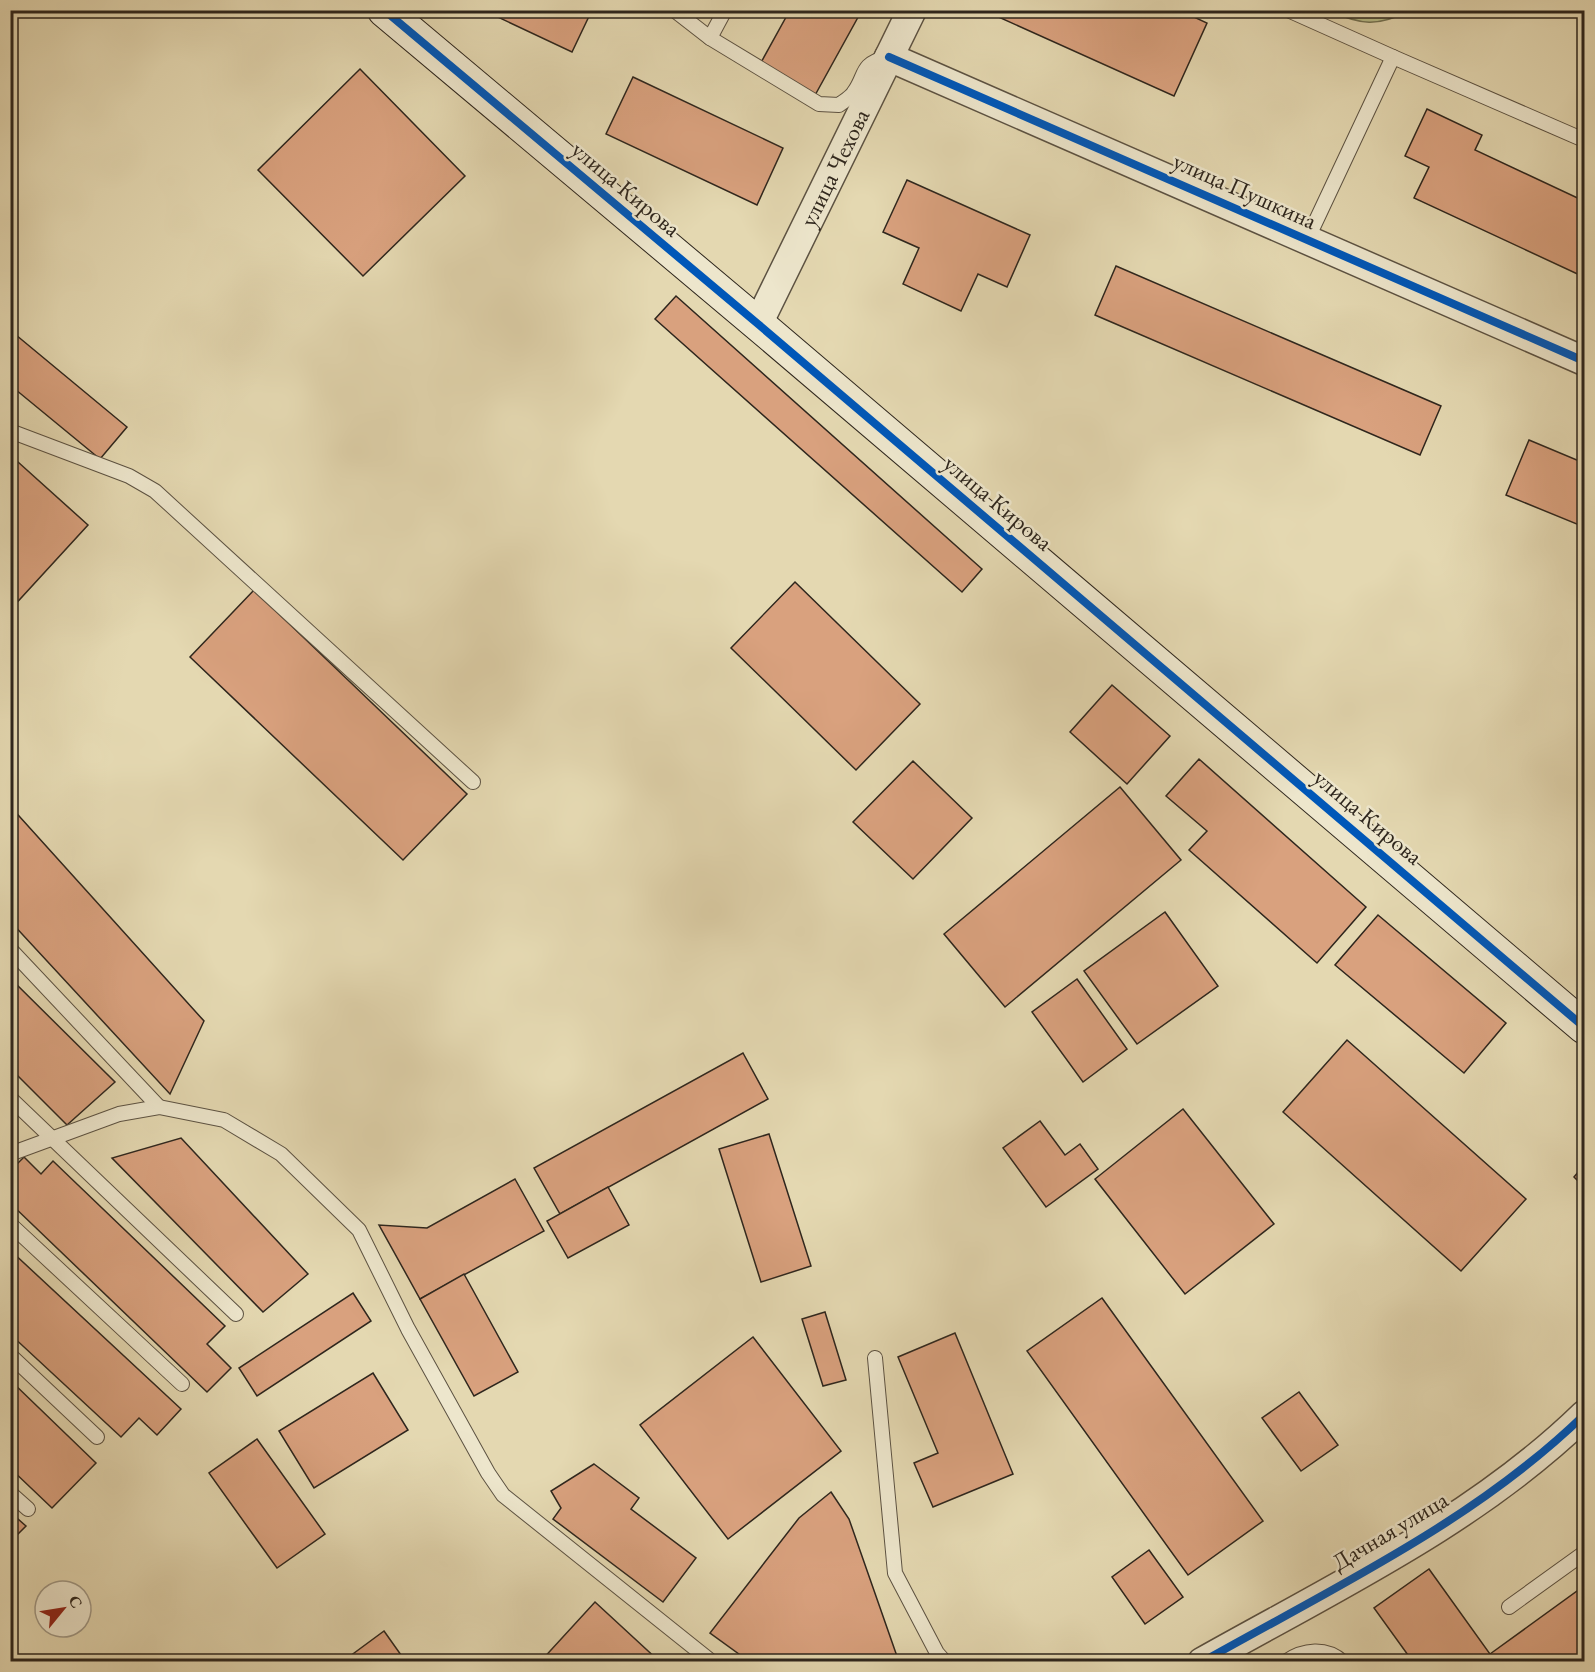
<svg xmlns="http://www.w3.org/2000/svg" width="1595" height="1672" font-family="'EB Garamond',serif">
	<rect width="100%" height="100%" fill="#e4d8b1"/>
	<filter id="stains"><feTurbulence type="fractalNoise" baseFrequency=".00333" numOctaves="4"/><feColorMatrix values="0 0 0 0 .2 0 0 0 0 .09 0 0 0 0 .02 0 0 0 .5 -.17"/></filter>
	<radialGradient id="worn" r=".72"><stop offset=".6" stop-color="#630" stop-opacity="0"/><stop offset="1" stop-color="#630" stop-opacity=".3"/></radialGradient>
	<path fill="#b8be89" stroke="#737253" stroke-width="1.5" d="M1330,11h79c-32,16 -48,14 -79,0z"/>
	<g fill="#d9a17e" stroke="#2e261d" stroke-width="1.5">
		<path d="M483,10h109l-20,42z"/>
		<path d="M790,10h72l-48,87 -55,-31z"/>
		<path d="M983,10h196l28,13 -33,73z"/>
		<path d="M360,69l105,107 -102,100 -105,-106z"/>
		<path d="M633,77l150,71 -26,57 -151,-71z"/>
		<path d="M1427,109l55,26 -7,15 109,51v76l-170,-79 15,-31 -24,-11z"/>
		<path d="M907,180l123,55 -23,52 -29,-13 -17,37 -58,-27 16,-36 -36,-16z"/>
		<path d="M1116,266l325,140 -21,49 -325,-140z"/>
		<path d="M676,296l306,273 -20,23 -307,-273z"/>
		<path d="M10,330l117,97 -27,32 -90,-74z"/>
		<path d="M1529,440l55,23v64l-78,-32z"/>
		<path d="M18,462l70,63 -78,85v-140z"/>
		<path d="M795,582l125,122 -64,66 -125,-122z"/>
		<path d="M254,590l213,204 -64,66 -213,-203z"/>
		<path d="M1112,685l58,51 -43,48 -57,-52z"/>
		<path d="M1199,759l167,148 -49,56 -128,-113 18,-19 -41,-35z"/>
		<path d="M913,761l59,57 -59,61 -60,-57z"/>
		<path d="M1120,787l61,73 -176,147 -61,-73z"/>
		<path d="M10,806l194,215 -34,73 -160,-173z"/>
		<path d="M1165,912l53,74 -81,58 -53,-73z"/>
		<path d="M1378,915l128,108 -42,50 -129,-108z"/>
		<path d="M10,978l105,104 -48,43 -57,-57z"/>
		<path d="M1077,979l50,70 -44,33 -51,-70z"/>
		<path d="M1347,1040l179,159 -65,72 -178,-159z"/>
		<path d="M743,1053l25,46 -208,115 -26,-46z"/>
		<path d="M1183,1109l91,115 -89,70 -90,-115z"/>
		<path d="M1040,1121l25,34 15,-11 18,25 -52,38 -43,-59z"/>
		<path d="M769,1134l42,132 -50,16 -42,-133z"/>
		<path d="M181,1138l127,136 -45,38 -151,-154z"/>
		<path d="M24,1157l17,17 12,-13 172,165 -18,18 24,24 -24,24 -197,-189v-32z"/>
		<path d="M1584,1165v22l-10,-10z"/>
		<path d="M515,1179l29,52 -124,68 -41,-74 48,3z"/>
		<path d="M608,1187l21,38 -61,33 -21,-37z"/>
		<path d="M10,1250l171,159 -24,26 -18,-17 -18,19 -111,-103z"/>
		<path d="M464,1274l54,98 -44,24 -54,-97z"/>
		<path d="M353,1293l18,28 -114,75 -18,-28z"/>
		<path d="M1102,1298l161,223 -75,54 -161,-224z"/>
		<path d="M825,1312l21,68 -23,6 -21,-67z"/>
		<path d="M955,1333l58,141 -80,33 -19,-44 24,-10 -40,-96z"/>
		<path d="M753,1337l88,114 -113,88 -88,-114z"/>
		<path d="M373,1373l35,57 -94,58 -35,-57z"/>
		<path d="M10,1380l86,83 -44,45 -42,-40z"/>
		<path d="M1299,1392l39,53 -37,26 -39,-53z"/>
		<path d="M257,1439l68,95 -48,34 -68,-95z"/>
		<path d="M594,1464l45,34 -8,11 65,49 -33,44 -110,-83 8,-11 -10,-17z"/>
		<path d="M831,1492l18,27 50,143h-149l-40,-29 89,-115z"/>
		<path d="M10,1512l16,14 -16,16z"/>
		<path d="M1149,1550l34,47 -38,27 -33,-47z"/>
		<path d="M1429,1569l61,85 -11,8h-66l-39,-54z"/>
		<path d="M1584,1586v76h-105l11,-8z"/>
		<path d="M595,1602l65,60h-120z"/>
		<path d="M384,1631l22,31h-64z"/>
	</g>
	<g fill="none" stroke-linecap="round" stroke-linejoin="round">
		<g stroke="#5c5242" stroke-width="16">
			<g id="lane">
				<path d="M674,10l36,28 109,66 20,1c5,-4 12,-8 15,-13 12,-16 6,-28 31,-34"/>
				<path d="M1288,10l105,47"/>
				<path d="M710,38l15,-28"/>
				<path d="M1307,240l86,-183 191,83"/>
				<path d="M10,431l119,45 26,15 318,291"/>
				<path d="M10,949l149,158"/>
				<path d="M10,1098l226,216"/>
				<path d="M10,1154l109,-40 40,-7 65,13 57,34 78,76 49,99 80,144 15,22 209,167"/>
				<path d="M10,1224l172,160"/>
				<path d="M10,1355l87,82"/>
				<path d="M875,1358l20,215 42,80 8,9"/>
				<path d="M10,1493l18,16"/>
				<path d="M1509,1607l75,-54"/>
				<path d="M1285,1662c19,-13 41,-15 58,0"/>
			</g>
		</g>
		<g stroke="#5c5242" stroke-width="31">
			<g id="street">
				<path d="M889,57l695,304"/>
				<path id="s1" d="M758,324l154,-314"/>
				<path d="M1202,1662c131,-74 273,-141 382,-247"/>
			</g>
		</g>
		<g stroke="#2e261d" stroke-width="35">
			<path id="secondary" d="M384,10l374,314 826,703"/>
		</g>
		<use href="#lane" stroke="#ede6cc" stroke-width="14"/>
		<use href="#street" stroke="#ede6cc" stroke-width="28"/>
		<use href="#secondary" stroke="#ede6cc" stroke-width="33"/>
		<g stroke="#ede6cc" stroke-width="11">
			<g id="cycleway">
				<path d="M384,10l374,314 826,703"/>
				<path d="M889,57l695,304"/>
				<path d="M1202,1662c131,-74 273,-141 382,-247"/>
			</g>
		</g>
		<use href="#cycleway" stroke="#0057b8" stroke-width="8"/>
	</g>
	<g text-anchor="middle" stroke-width="5" stroke-linejoin="round" paint-order="stroke">
		<g font-size="24" fill="#2e261d" stroke="#ede6cc">
			<text dy="8" stroke="none"><textPath href="#s1" startOffset="174">улица Чехова</textPath></text>
			<text transform="translate(626 189) rotate(40)" y="8">улица Кирова</text>
			<text transform="translate(1245 191) rotate(24)" y="8">улица Пушкина</text>
			<text transform="translate(998 503) rotate(40)" y="8">улица Кирова</text>
			<text transform="translate(1368 817) rotate(40)" y="8">улица Кирова</text>
			<text transform="translate(1390 1531) rotate(-31)" y="8">Дачная улица</text>
		</g>
	</g>
	<rect width="1595" height="1672" fill="none" stroke="#e4d8b1" stroke-width="36"/>
	<rect x="12" y="12" width="1571" height="1648" fill="none" stroke="#2e261d" stroke-width="3"/>
	<rect x="18" y="18" width="1559" height="1636" fill="none" stroke="#2e261d" stroke-width="1.5"/>
	<g transform="translate(63 1609) rotate(60)"><circle r="28" fill="#ede6cc" stroke="#a19986" stroke-width="1.5"/>
	<path d="M0-4.5L10 22L0 15L-10 22Z" fill="#8f2418"/>
	<text y="-9" font-size="16" font-weight="bold" text-anchor="middle" fill="#2e261d">С</text>
	</g>
	<rect width="100%" height="100%" filter="url(#stains)"/>
	<rect width="100%" height="100%" fill="url(#worn)"/>
</svg>
